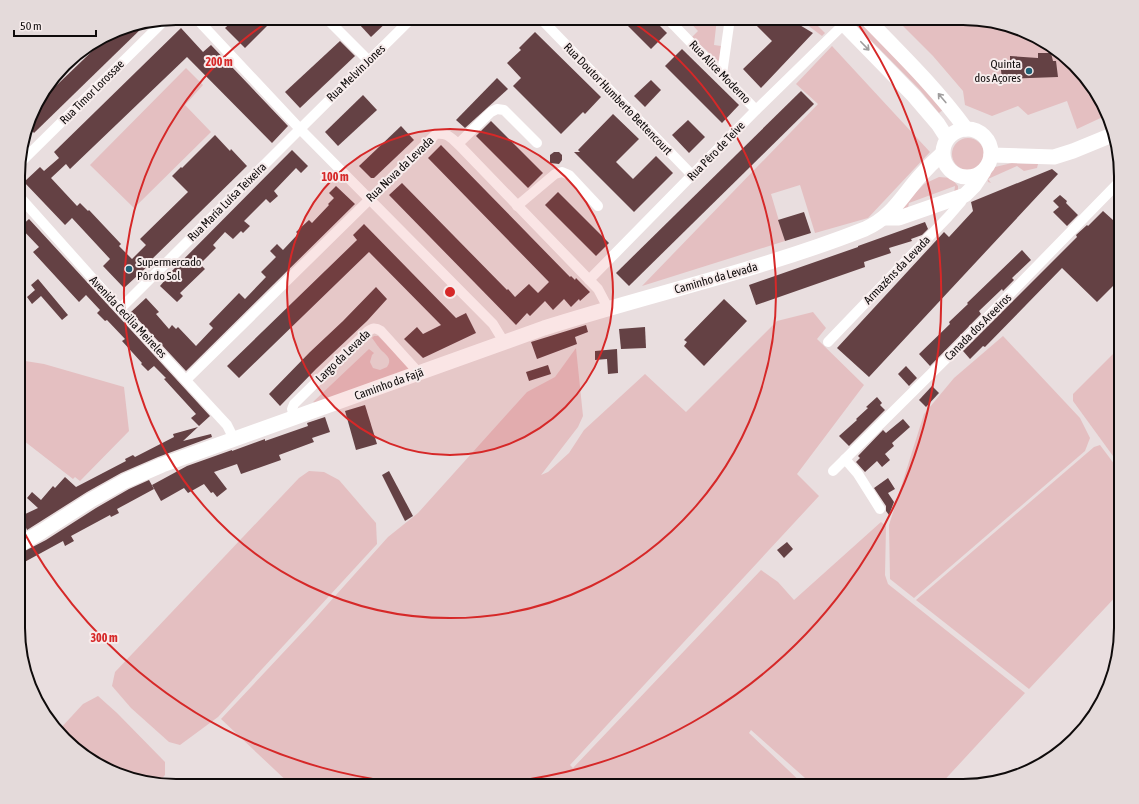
<svg xmlns="http://www.w3.org/2000/svg" width="1139" height="804" font-family="'Asap Condensed',sans-serif">
	<rect width="100%" height="100%" fill="#e9dedf"/>
	<g fill="#e4bfc1">
		<path d="M686,18h31l-3,27 7,1 -1,14 -2,1 -26,-24 6,-6z"/>
		<path d="M798,18h12l15,15 -3,3z"/>
		<path d="M849,18h11l85,90 -6,5 -19,-23z"/>
		<path d="M895,18h78l50,12 36,21 46,55 2,9 -30,14 -10,-28 -39,14 -10,-9 -26,10 -27,-11 -2,-14 -30,-35z"/>
		<path d="M832,46l98,106 -62,66 -53,15 -15,-48 -29,9 14,47 -143,45 176,-182 -22,-20z"/>
		<path d="M186,68l17,17 -18,20 26,27 -77,76 -44,-43z"/>
		<circle cx="968" cy="154" r="16"/>
		<path d="M1012,163l26,1 -1,4 -13,3 -7,-5 -29,13 3,4 -3,-1 -1,-6 8,-9z"/>
		<path d="M939,177l12,1 7,8v6l-4,2 1,-8 -46,17 -2,9 -9,3 5,-9 21,-22z"/>
		<path d="M813,312l13,16 -9,11 47,46 -67,89 22,22 -249,269 3,3 188,-198 17,12 16,18 87,-78 5,4 -1,49 3,9 137,109 -86,93h-125l-63,-56 -2,3 56,53h-513l-71,-67 89,-95 78,-87 30,-24 109,-121 28,-15 21,-29 7,68 -5,11 -37,48 7,-3 21,-19 15,-23 61,-56 41,38 91,-91z"/>
		<path d="M374,336h4l30,29 1,5 -92,34 -4,-2 56,-53 5,4 -2,2 -2,7 3,6 7,2 7,-3c5,-7 1,-11 -5,-16 -3,-3 -7,-9 -10,-13z"/>
		<path d="M1003,336l77,82 10,20 -5,13 -171,147 -24,-19 -1,-54 35,-111 30,-36z"/>
		<path d="M1121,346v121l-48,-66v-7z"/>
		<path d="M19,360l25,4 80,23 5,44 -49,50 -5,-4 -2,2 -54,-42z"/>
		<path d="M1100,445l21,28v118l-92,98 -113,-89 178,-153z"/>
		<path d="M309,471l15,1 15,8 37,43 1,21 -159,173 -38,28 -11,-3 -38,-34 -19,-22 3,-14 184,-194z"/>
		<path d="M98,696l19,17 48,49v13l-8,9 -32,-6 -45,-25 -21,-23 24,-26z"/>
	</g>
	<g fill="#644144">
		<path d="M236,18h39l-30,30 -20,-20z"/>
		<path d="M365,18h26l-20,19 -12,-13z"/>
		<path d="M620,18h32l15,15 -16,16z"/>
		<path d="M749,18h39l25,15 -52,55 -18,-19 29,-28z"/>
		<path d="M146,24l-112,109 -6,-7 6,-19 76,-73 6,-4z"/>
		<path d="M181,28l22,24 8,-7 77,81 -16,17 -85,-86 -117,112 -4,-5 -15,14 26,28 3,-3 8,8 1,-1 32,34 -2,2 13,13 14,-14 -6,-6 48,-47 -16,-16 9,-9 1,1 33,-33 15,16 1,-2 16,17 -99,97 1,2 -25,23 -21,-22 7,-7 -38,-41 -7,7 -41,-43 16,-15 4,4 15,-13 -5,-6z"/>
		<path d="M535,32l66,65 -16,17 -2,-2 -22,22 -48,-48 8,-8 -14,-15 14,-13 -2,-2z"/>
		<path d="M340,41l15,15 -55,52 -15,-16z"/>
		<path d="M682,49l57,56 -17,18 -57,-57z"/>
		<path d="M1038,53h13l2,8h3l2,16 -56,2 -2,-17h10v-6l28,2z"/>
		<path d="M497,78l11,11 -43,39 -9,-8z"/>
		<path d="M651,80l10,10 -16,17 -11,-11z"/>
		<path d="M801,91l13,13 -185,182 -13,-13z"/>
		<path d="M363,95l14,15 -39,36 -13,-14z"/>
		<path d="M613,114l26,25 -23,23 17,17 23,-23 17,17 -39,39 -60,-60h6l-2,-2z"/>
		<path d="M688,120l17,17 -16,16 -17,-18z"/>
		<path d="M491,121l52,52 -15,15 -52,-52z"/>
		<path d="M401,126l13,14 -40,38h-3l-12,-12z"/>
		<path d="M441,145l129,132 1,-1 4,4 1,-2 14,14 -10,9 -1,-2 -8,8 -7,-8 -11,11 -8,-9 -15,15 -3,-3 -11,12 -127,-130 13,-12 105,107 1,-1 7,8 14,-13 9,9 11,-11 -121,-124z"/>
		<path d="M292,150l16,16 -7,7 -5,-5 -22,23 4,5 -8,7 -4,-4 -22,22 6,5 -7,7 -2,-2 -8,8 -8,-7 -12,13 3,3 -16,16 5,5 -25,24 3,3 -6,6 -17,-16 6,-7 -1,-1z"/>
		<path d="M554,152h5l3,3v5l-3,4 -9,-1v-8z"/>
		<path d="M1052,169l6,5 -189,203 -32,-29 107,-116 5,5 24,-26 -2,-9z"/>
		<path d="M336,186l19,18 -169,167 -55,-59 15,-14 13,14 -3,2 13,15 3,-4 4,4 2,-2 18,19 17,-18 -4,-4 30,-31 6,6 21,-22 -5,-5 15,-15 -6,-6 7,-7 6,6 15,-16 -2,-2 13,-12 3,3 17,-18 -1,-1 6,-6 -5,-5z"/>
		<path d="M558,192l51,51 -13,13 -51,-51z"/>
		<path d="M1060,195l7,6 -1,2 12,12 -11,11 -14,-14 6,-5 -6,-6z"/>
		<path d="M1103,211l10,9 8,-8v66l-24,24 -35,-34 -77,79 -2,-1 -13,13 -7,-8 114,-114 -1,-2 11,-10 1,1z"/>
		<path d="M804,212l7,21 -26,8 -7,-21z"/>
		<path d="M29,219l181,197 -11,10 -8,-8 5,-4 -32,-35 2,-1 -12,-12 -6,5 -7,-7 1,-1 -20,-22 3,-2 -18,-19 -2,1 -8,-8 3,-3 -14,-15 -7,7 -46,-50 6,-5 -19,-20z"/>
		<path d="M925,222l3,7 -6,6 -11,4 1,2 -23,7 2,5 -27,9 1,5 -109,38 -7,-20 109,-38v-1z"/>
		<path d="M364,224l92,94 10,-5 10,20 -53,25 -19,-19 13,-12 6,7 18,-9 -72,-73 -130,126 -12,-12 130,-126 -4,-5z"/>
		<path d="M1022,250l9,10 -19,18 2,2 -11,11 -1,-2 -23,22 2,3 -51,52 -11,-12 31,-30 -1,-2 19,-18 -1,-1z"/>
		<path d="M38,279l30,36 -6,5 -21,-24 -9,8 -5,-7 8,-7 -4,-5z"/>
		<path d="M376,287l11,12 -20,22 -51,48 -36,37 -11,-12 41,-42 33,-31z"/>
		<path d="M724,299l23,22 -43,45 -20,-20 3,-4 -3,-2z"/>
		<path d="M586,325l2,7 -13,5 2,7 -40,15 -6,-17z"/>
		<path d="M645,327l1,21 -25,1 -2,-20z"/>
		<path d="M617,349l1,24 -10,1 -1,-15 -12,1v-9z"/>
		<path d="M548,365l3,9 -22,7 -3,-9z"/>
		<path d="M906,366l11,12 -8,8 -11,-12z"/>
		<path d="M932,386l7,7 -13,14 -7,-7z"/>
		<path d="M877,397l5,6 -2,2 5,5 -36,36 -10,-10 18,-16 -1,-1 12,-11 -2,-1z"/>
		<path d="M365,405l12,39 -21,6 -11,-39z"/>
		<path d="M325,417l5,15 -18,6 2,4 -35,13 2,5 -40,14 -4,-10 -23,8 13,17 -10,8 -4,-5 -2,1 -7,-9 -16,9 -4,-5 -23,13 -9,-16 35,-19 45,-16v1l33,-12v2l20,-7 23,-8 -1,-3z"/>
		<path d="M903,419l7,8 -18,16 2,3 -9,8 5,6 -8,7 -5,-6 -12,11 -9,-10 4,-4 -2,-2 25,-26 3,3z"/>
		<path d="M198,427l-15,14 28,-7 1,3 -54,20 -37,16 -34,19 -60,38 -6,-14 17,-8 -11,-10 5,-6 9,8 12,-14 2,2 10,-11 11,10 50,-26 -1,-2 8,-4 2,2 39,-20 -1,-3z"/>
		<path d="M389,471l24,45 -8,5 -23,-46z"/>
		<path d="M888,478l7,11 -7,4 6,9 -5,13 -3,-4v-5l-12,-18z"/>
		<path d="M149,480l5,9 -37,20 2,4 -8,4 -1,-2 -39,21 3,5 -9,5 -2,-5 -44,24v-11l27,-14 50,-32 33,-19z"/>
		<path d="M787,542l6,7 -9,9 -7,-8z"/>
	</g>
	<g fill="none" stroke-linecap="round" stroke-linejoin="round">
		<g stroke="#fff" stroke-width="10">
			<path d="M196,18l104,111 193,195 11,18"/>
			<path d="M326,18l43,43"/>
			<path d="M667,18l89,92"/>
			<path d="M544,22l148,153"/>
			<path d="M722,74l8,-56"/>
			<path d="M458,144l33,-32 6,-3 7,1 33,33"/>
			<path d="M19,164l146,-144"/>
			<path d="M19,196l101,113 107,116 7,14"/>
			<path d="M517,206l38,-32 7,-2 7,3 29,31"/>
			<path d="M589,280l167,-170 88,-86"/>
			<path d="M120,309l180,-180 112,-111"/>
			<path d="M828,342l120,-125 13,-15 4,-7"/>
			<path d="M186,380l250,-246c12,-1 14,3 22,10l140,145 10,19"/>
			<path d="M294,418l-2,-9 2,-5 73,-72c5,-4 8,-5 14,-1l38,42"/>
			<path d="M845,459l13,15 22,35"/>
			<path d="M833,471l130,-129 158,-162"/>
		</g>
		<g stroke="#fff" stroke-width="15">
			<path d="M838,18l76,78 24,28 9,14"/>
			<path d="M866,18c35,36 70,70 100,111"/>
			<circle cx="967" cy="153" r="24"/>
			<path d="M991,155l63,2 19,-6 39,-16"/>
			<path d="M885,218h14l66,-23 9,-9 10,-15"/>
			<path d="M19,545l22,-13 50,-32 34,-19 37,-16 382,-137c107,-34 217,-58 321,-99 27,-12 37,-33 55,-53 7,-8 14,-15 22,-22"/>
		</g>
	</g>
	<defs><path id="oneway-shaft" d="M-6 0H5M1.5-3L5.5 0L1.5 3" fill="none" stroke-width="1.6" stroke-linecap="round" stroke-linejoin="round"/></defs>
	<g stroke="#9f9d9d">
		<use href="#oneway-shaft" transform="translate(865 46) rotate(46)"/>
		<use href="#oneway-shaft" transform="translate(942 98) rotate(-130)"/>
	</g>
	<circle cx="450" cy="292" r="163" fill="#d62828" fill-opacity=".12"/>
	<g fill="none" stroke="#d62828" stroke-width="2">
		<circle cx="450" cy="292" r="163"/>
		<path d="M628 19A326 326 0 1 1 272 19"/>
		<path d="M855 19A489 489 0 1 1 20 525"/>
	</g>
	<g fill="#206075" stroke="#f7ecec" stroke-width="1.5">
		<circle cx="1029" cy="71" r="4"/>
		<circle cx="129" cy="269" r="4"/>
	</g>
	<g text-anchor="middle" stroke-width="4" stroke-linejoin="round" paint-order="stroke">
		<g font-size="12" fill="#0f0b0b" stroke="#f7ecec" text-anchor="end">
			<text x="1021" y="68">Quinta<tspan x="1021" dy="14">dos Açores</tspan></text>
			<text x="137" y="266" text-anchor="start">Supermercado<tspan x="137" dy="14">Pôr do Sol</tspan></text>
		</g>
		<g font-size="12" fill="#0f0b0b" stroke="#f7ecec">
			<text transform="translate(720 72) rotate(46)" y="4">Rua Alice Moderno</text>
			<text transform="translate(356 73) rotate(-44)" y="4">Rua Melvin Jones</text>
			<text transform="translate(92 92) rotate(-45)" y="4">Rua Timor Lorossae</text>
			<text transform="translate(618 99) rotate(46)" y="4">Rua Doutor Humberto Bettencourt</text>
			<text transform="translate(716 151) rotate(-46)" y="4">Rua Pêro de Teive</text>
			<text transform="translate(400 169) rotate(-44)" y="4">Rua Nova da Levada</text>
			<text transform="translate(227 202) rotate(-45)" y="4">Rua Maria Luísa Teixeira</text>
			<text transform="translate(897 270) rotate(-46)" y="4">Armazéns da Levada</text>
			<text transform="translate(716 278) rotate(-16)" y="4">Caminho da Levada</text>
			<text transform="translate(128 317) rotate(47)" y="4">Avenida Cecilia Meireles</text>
			<text transform="translate(978 327) rotate(-45)" y="4">Canada dos Areeiros</text>
			<text transform="translate(343 356) rotate(-44)" y="4">Largo da Levada</text>
			<text transform="translate(389 384) rotate(-20)" y="4">Caminho da Fajã</text>
		</g>
	</g>
	<path d="M0 0H1139V804H0ZM176 25H963A151 151 0 0 1 1114 176V628A151 151 0 0 1 963 779H176A151 151 0 0 1 25 628V176A151 151 0 0 1 176 25Z" fill="#e4dada" fill-rule="evenodd"/>
	<path fill="none" stroke="#0f0b0b" stroke-width="2" d="M176 25H963A151 151 0 0 1 1114 176V628A151 151 0 0 1 963 779H176A151 151 0 0 1 25 628V176A151 151 0 0 1 176 25Z"/>
	<circle cx="450" cy="292" r="6" fill="#d62828" stroke="#f7ecec" stroke-width="2"/>
	<g font-size="12" text-anchor="middle" font-weight="bold" fill="#d62828" stroke="#f7ecec" stroke-width="4" stroke-linejoin="round" paint-order="stroke">
		<text x="219" y="66">200 m</text>
		<text x="335" y="181">100 m</text>
		<text x="104" y="642">300 m</text>
	</g>
	<path d="M14 30v6h82v-6" fill="none" stroke="#0f0b0b" stroke-width="2"/>
	<text x="20" y="30" font-size="12" fill="#0f0b0b" stroke="#f7ecec" stroke-width="3" paint-order="stroke">50 m</text>
</svg>
